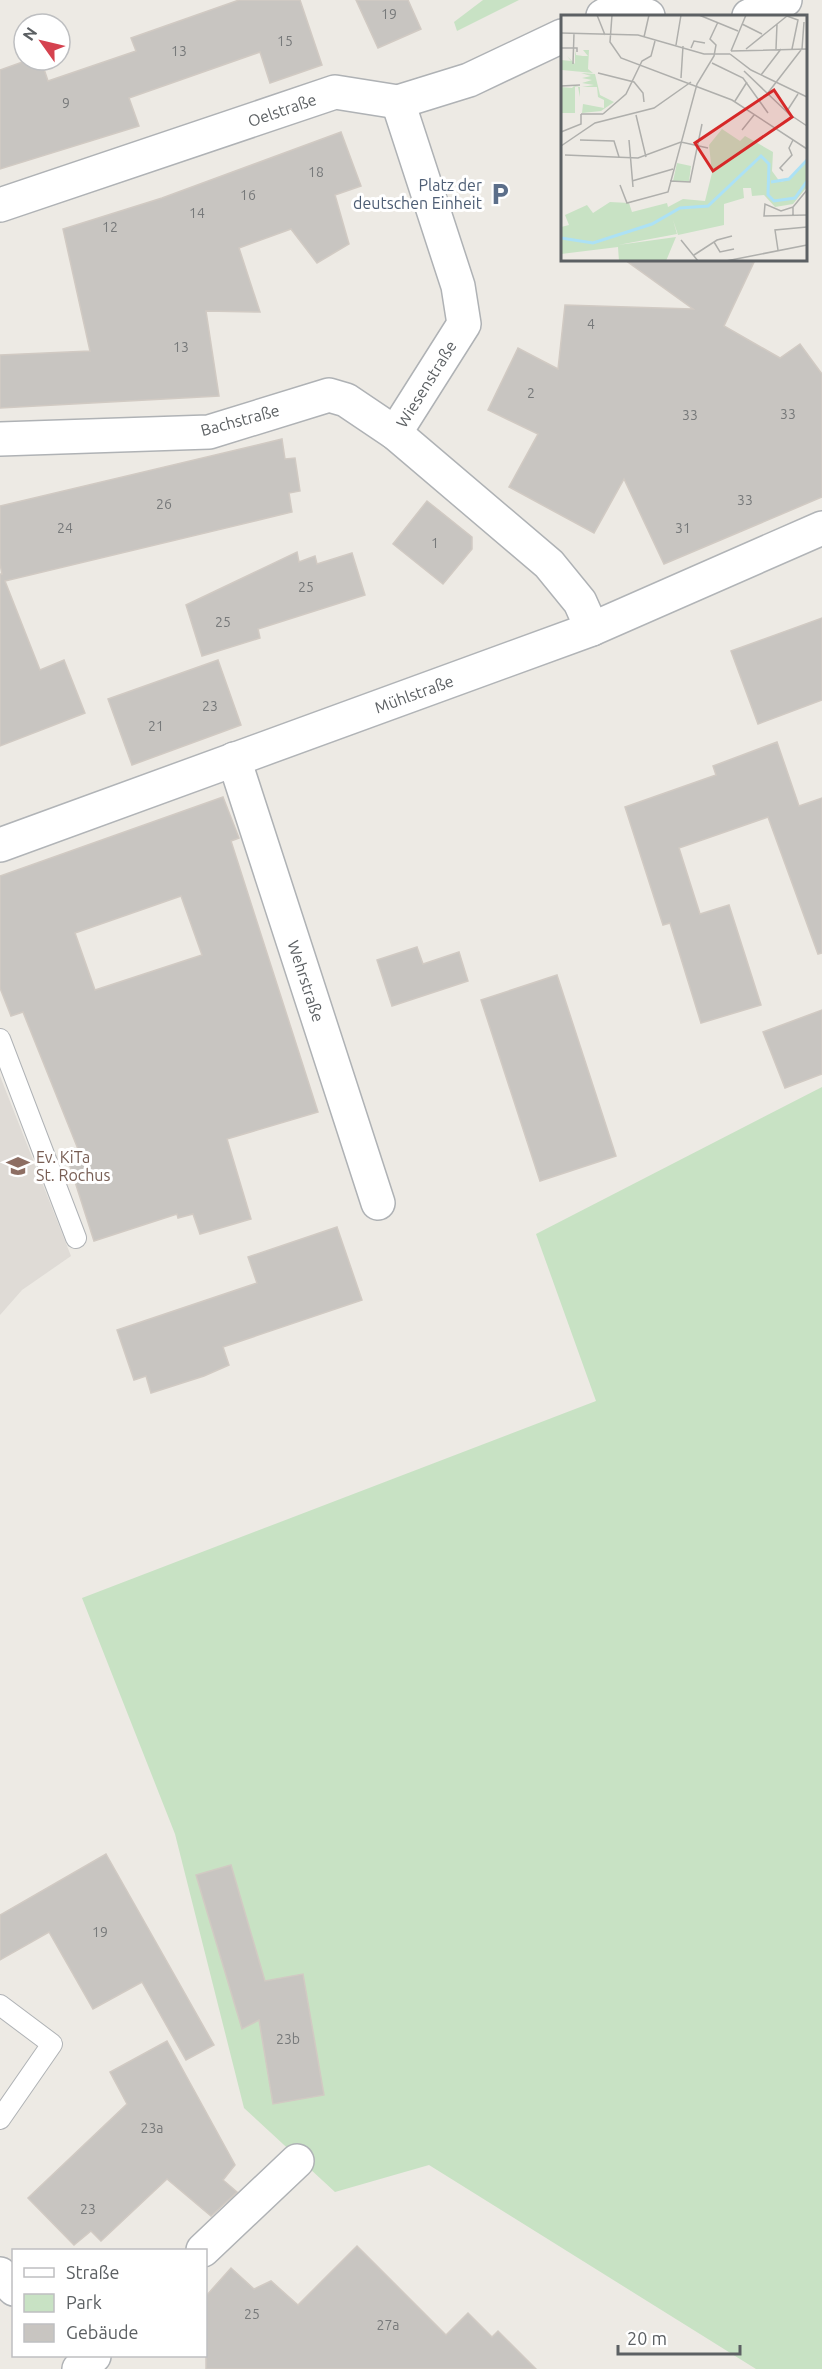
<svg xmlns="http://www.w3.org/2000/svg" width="822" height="2369" font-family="Ubuntu,sans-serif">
	<rect width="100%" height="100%" fill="#edeae4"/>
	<path fill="#dfdbd6" d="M0,1076l71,180 -49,34 -22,25z"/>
	<g fill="#c8e2c4">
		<path d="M483,0h36l-62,31 -3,-9z"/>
		<path d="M822,1087v1282h-66l-327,-204 -94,27 -91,-84 -69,-274 -93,-236 514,-197 -60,-167z"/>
	</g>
	<g fill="#c8c5c1" stroke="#d1cac3" stroke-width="1.5" fill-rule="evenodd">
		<path d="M239,0h61l22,65 -52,18 -10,-31 -131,46 10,28 -139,43v-99l28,-10h13l7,21 88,-30 -5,-13z"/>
		<path d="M356,0h52l13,29 -43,19z"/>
		<path d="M341,132l20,54 -26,9 14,49 -32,19 -26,-34 -52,19 21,64 -54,-1 13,85 -219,12v-53l90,-4 -27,-122 99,-31z"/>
		<path d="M625,260h130l-31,66 56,32 20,-14 22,30v123l-158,67 -40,-85 -30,54 -85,-46 29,-53 -50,-24 30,-62 40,21 7,-64 128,4z"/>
		<path d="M282,439l3,20 10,-1 5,33 -11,2 3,19 -287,69 35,89 24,-10 21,53 -85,33v-172h2l-2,-10v-58z"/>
		<path d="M427,501l45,36v12l-29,35 -50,-40z"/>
		<path d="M297,552l2,10 16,-6 2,8 35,-11 13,42 -107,34 2,9 -58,18 -16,-51z"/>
		<path d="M822,618v82l-64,24 -27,-73z"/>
		<path d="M218,660l23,65 -109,40 -24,-66z"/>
		<path d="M777,742l22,64 23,-8v155l-4,1 -50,-137 -89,31 21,66 29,-9 32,100 -60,18 -31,-100 -7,2 -38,-118 91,-32 -3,-9z"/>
		<path d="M223,797l16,41 -8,3 87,271 -91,27 24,80 -51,15 -7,-20 -15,4 -1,-4 -83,27 -25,-78 13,-4 -59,-147 -12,4 -11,-28v-112zM181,896l21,59 -107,35 -20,-57z"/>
		<path d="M417,947l6,17 36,-12 9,29 -76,25 -15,-46z"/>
		<path d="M557,975l59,181 -76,25 -59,-181z"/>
		<path d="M822,1010v64l-37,14 -22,-56z"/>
		<path d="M337,1227l25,73 -139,47 6,18 -25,11 -53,17 -5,-17 -12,4 -17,-50 140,-47 -9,-26z"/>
		<path d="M106,1854l108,191 -28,15 -44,-78 -49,27 -44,-77 -49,28v-45z"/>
		<path d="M231,1865l34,116 38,-7 21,121 -51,9 -14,-84 -17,9 -46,-154z"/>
		<path d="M167,2041l68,124 -12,15 14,12 -26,24 -44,-37 -66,62 -10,-10 -17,14 -46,-47 99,-94 -17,-32z"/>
		<path d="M357,2246l89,89 22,-22 24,24 6,-6 38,38h-330v-73l25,-28 23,21 17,-8 27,24z"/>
	</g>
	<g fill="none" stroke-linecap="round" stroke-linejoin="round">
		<g stroke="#afb2b5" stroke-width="22">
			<g id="lane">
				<path d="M0,1039l76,199"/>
				<path d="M0,2005l52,39 -52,75"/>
			</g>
		</g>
		<g stroke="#afb2b5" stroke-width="36">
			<g id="street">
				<path d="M603,16l13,-7 32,7"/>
				<path d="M749,16l36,-16"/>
				<path d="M0,205l335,-113 63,10 71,-22 93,-44"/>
				<path d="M395,433l69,-109 -6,-38 -60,-184"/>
				<path d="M0,439l209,-7 120,-37 17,5 49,33 154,131 31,38 12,27"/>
				<path d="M234,759l144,444"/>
				<path d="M203,2250l94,-89"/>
				<path d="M0,2274l14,15"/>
				<path d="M79,2369l15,-13"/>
			</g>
		</g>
		<g stroke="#b1b4b7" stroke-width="36">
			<path id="secondary" d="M0,845l592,-216 230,-101"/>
		</g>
		<use href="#lane" stroke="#fff" stroke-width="20"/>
		<use href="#street" stroke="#fff" stroke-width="33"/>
		<use href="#secondary" stroke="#fff" stroke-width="33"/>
	</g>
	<defs>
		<g id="parking-bare" transform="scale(1.8)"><path d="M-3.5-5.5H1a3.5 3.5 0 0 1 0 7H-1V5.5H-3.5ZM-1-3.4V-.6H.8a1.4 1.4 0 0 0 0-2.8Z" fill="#5c6f8a" stroke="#fff" stroke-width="2.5" paint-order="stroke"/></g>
		<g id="school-bare" transform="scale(1.8)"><path d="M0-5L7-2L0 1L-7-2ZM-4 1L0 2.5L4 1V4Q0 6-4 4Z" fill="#8d6e63" stroke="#fff" stroke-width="2.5" paint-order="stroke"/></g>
	</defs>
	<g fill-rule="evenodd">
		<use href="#parking-bare" x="500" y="194"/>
		<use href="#school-bare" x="18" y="1166"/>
	</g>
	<g text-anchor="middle" stroke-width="6" stroke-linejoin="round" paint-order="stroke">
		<g font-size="14" fill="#77797a">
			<text x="389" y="19">19</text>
			<text x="285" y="46">15</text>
			<text x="179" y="56">13</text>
			<text x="66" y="108">9</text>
			<text x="316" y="177">18</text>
			<text x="248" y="200">16</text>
			<text x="197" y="218">14</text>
			<text x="110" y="232">12</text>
			<text x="591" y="329">4</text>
			<text x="181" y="352">13</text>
			<text x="531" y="398">2</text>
			<text x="788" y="419">33</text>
			<text x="690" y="420">33</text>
			<text x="745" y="505">33</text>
			<text x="164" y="509">26</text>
			<text x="65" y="533">24</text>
			<text x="683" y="533">31</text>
			<text x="435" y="548">1</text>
			<text x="306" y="592">25</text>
			<text x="223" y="627">25</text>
			<text x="210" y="711">23</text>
			<text x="156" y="731">21</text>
			<text x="100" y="1937">19</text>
			<text x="288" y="2044">23b</text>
			<text x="152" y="2133">23a</text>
			<text x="88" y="2214">23</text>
			<text x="252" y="2319">25</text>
			<text x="388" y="2330">27a</text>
		</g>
		<g font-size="16" fill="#5c6063" stroke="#fff">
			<text transform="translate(282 110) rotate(-19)" y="6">Oelstraße</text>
			<text transform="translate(426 384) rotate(-58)" y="6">Wiesenstraße</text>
			<text transform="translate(240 420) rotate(-15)" y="6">Bachstraße</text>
			<text transform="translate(414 694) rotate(-20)" y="6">Mühlstraße</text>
			<text transform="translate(306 981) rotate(72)" y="6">Wehrstraße</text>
		</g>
		<g font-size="16" fill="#4e5e75" stroke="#fff" text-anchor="end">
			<text x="482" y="191">Platz der<tspan x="482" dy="18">deutschen Einheit</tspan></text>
		</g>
		<g font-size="16" fill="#785e54" stroke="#fff" text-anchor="start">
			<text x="36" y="1163">Ev. KiTa<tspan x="36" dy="18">St. Rochus</tspan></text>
		</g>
	</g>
	<g transform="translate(561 15)">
		<rect width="246" height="246" fill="#edeae4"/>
		<path d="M14,35l1,5 7,1h5l-5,-6h6l-1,19 5,4 -31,-3 -1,-10 10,1 -4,-5 8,8zM20,58l14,1 5,21 14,7 -13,9 -19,2 1,-9 21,4v-8l-6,-3 -1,-10h-15l12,-2 -12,-2 10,-3 -10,-2 9,-2zM0,72l11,1 2,-2 6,1v10l-2,-10h-3v26h-14zM161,114l18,12 5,-5 28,16 -1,19 8,11 8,-2 19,-20v27l-14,17 -18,3 -11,-12 -12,1 -1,-8h-8l1,10 -20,6v21l-46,10 -5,-15 4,14 -59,11 58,-8 -10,24h-47l-1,-14 -57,7v-27l8,-2 -4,-10 22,-10 6,8 17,-11 19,1 3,9 35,-9 1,4 15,-8 22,2 7,-28 -3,-28zM116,148l14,3 -2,16 -16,-1z" fill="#c8e2c4"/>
		<path fill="none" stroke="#ace1f5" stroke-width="3" d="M210,167l18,-3 18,-19M0,223l32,5 59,-19 28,-16 28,-2 53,-50 8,8 -1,31 6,6 21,-3 12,-17"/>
		<path fill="none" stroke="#afafac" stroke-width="1.5" d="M36,0l8,20M51,0l-2,27 11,16 111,42 75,49M138,0l39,16M226,1l11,4 -6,29M181,9l20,10M0,18l77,2 66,19h26M83,22l5,-22M115,30l5,-30M0,33h16v4M130,33l3,-7 11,2M185,34l41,-33M215,34l1,-25M241,34l2,-27M170,36l76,-2M170,36l15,-36M169,39l21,16 56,27M151,48l31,15 25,35M12,49l1,-31M183,56l45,43 18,12M37,58l36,9 9,11 1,9M200,60l20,-26M120,63l2,-32M0,71l19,-1M206,79l34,-44M174,86l12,-19M226,96l11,-17M20,99h22M42,99l23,-20 16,-33 9,-5 4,-15M75,100l10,42M181,115l12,-15M0,117l20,-8v-10M19,125l34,1 5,16M68,125l4,47M0,131l34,-23 59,-15 37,-26M4,140l73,3 43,-16 27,6M222,156l-3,-3 12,-13 -3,-7 4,-8M71,166l41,-12M109,166l20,1 12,-58M59,170l7,18 41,-11 29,-108 17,-28 2,-11 -6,-6 8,-17M232,192l14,-17M232,200v-8l-12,4 -16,-7 -1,12 43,-1M120,225l17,21M153,227l6,10 14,-3M217,235l-3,-20 32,-3M133,240l23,-15 15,-4M165,246l81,-16"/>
		<path fill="#d62828" fill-opacity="0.15" stroke="#d62828" stroke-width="3" d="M213,75l18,27 -79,54 -18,-28z"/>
		<rect width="246" height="246" fill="none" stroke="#5c6063" stroke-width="3"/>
	</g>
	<rect x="12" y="2249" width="195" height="108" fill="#ffffff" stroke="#bebfc1" stroke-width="1.5"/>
	<rect x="24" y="2268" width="30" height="9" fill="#ffffff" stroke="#bebfc1" stroke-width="1.5"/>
	<text x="66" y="2279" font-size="18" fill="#5c6063">Straße</text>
	<rect x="24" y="2294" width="30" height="18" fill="#c8e2c4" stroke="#bebfc1" stroke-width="1.5"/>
	<text x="66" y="2309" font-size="18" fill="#5c6063">Park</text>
	<rect x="24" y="2324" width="30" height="18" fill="#c8c5c1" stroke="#bebfc1" stroke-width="1.5"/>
	<text x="66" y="2339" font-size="18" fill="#5c6063">Gebäude</text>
	<g transform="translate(42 42) rotate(304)"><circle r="28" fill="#ffffff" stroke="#bebfc1" stroke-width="1.5"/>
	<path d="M0-4.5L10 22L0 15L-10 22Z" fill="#d5424f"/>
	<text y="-9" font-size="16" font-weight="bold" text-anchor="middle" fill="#5c6063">N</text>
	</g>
	<path d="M618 2345v9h122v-9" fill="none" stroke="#5c6063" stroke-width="3"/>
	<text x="627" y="2345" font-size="18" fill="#5c6063" stroke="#ffffff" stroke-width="4.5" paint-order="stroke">20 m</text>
</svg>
